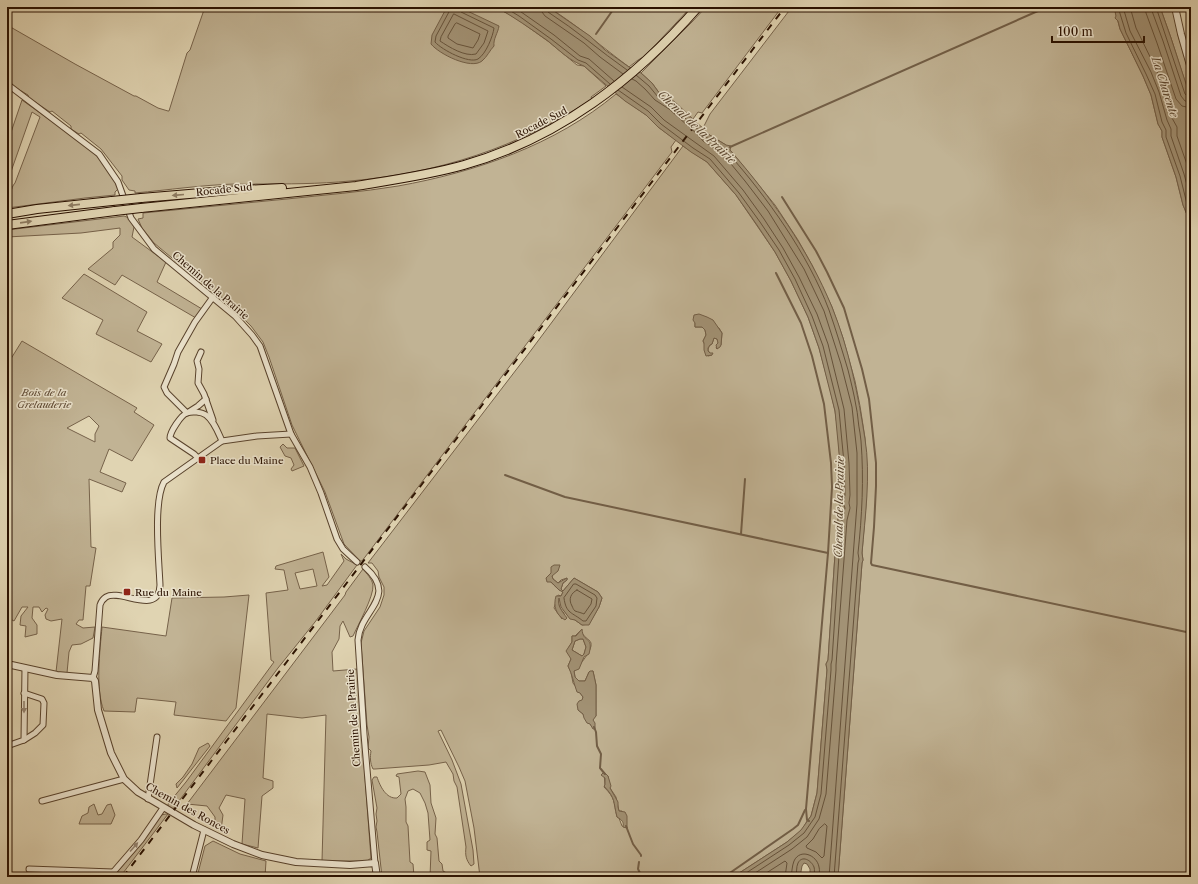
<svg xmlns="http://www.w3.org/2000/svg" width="1198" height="884" font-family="'Libre Caslon Text',serif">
	<rect width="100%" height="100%" fill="#e0d4b2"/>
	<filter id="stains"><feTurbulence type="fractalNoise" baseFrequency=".005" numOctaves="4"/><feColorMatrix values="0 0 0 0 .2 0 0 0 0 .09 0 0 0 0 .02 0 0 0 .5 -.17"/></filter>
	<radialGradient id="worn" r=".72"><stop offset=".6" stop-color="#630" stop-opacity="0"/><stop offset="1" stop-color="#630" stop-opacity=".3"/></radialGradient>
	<g fill="#c1b394" stroke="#76624a" fill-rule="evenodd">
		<path d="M205,7h291l21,12 32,23 28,23 7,1 22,20 -15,11 1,2c-75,49 -153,74 -242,82 -31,3 -63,3 -94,3 -7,1 -14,0 -21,0 -33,1 -67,6 -100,9v-2l-6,-1 -7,-10v-4l-21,-27 -20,-16 -2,1 -8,-5v-3l-19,-15 -2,1 -21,-14 -1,-3 -10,-6 -11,-8v-56l68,39 59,32h2l22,12 10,3h1l18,-58 3,-3z"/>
		<path d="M548,7h143l-46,49 -7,4 -9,7c-27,-20 -52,-42 -81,-60z"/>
		<path d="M706,7h76l-80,106 -4,-1 -5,7 -18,-17 -15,-8 -8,-11 -11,-10 51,-51z"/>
		<path d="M792,7h322l6,22 23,47 8,19 7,29 4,7v6l14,40 7,28 5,12 3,23v637h-353l24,-314 1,-3 -1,-7 4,-48 1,-35 -2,-32 -5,-32 -5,-25 -12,-43 -11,-31 -20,-42 -14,-25 -23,-35 -49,-60 -18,-11 -5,-6 7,-14z"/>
		<path d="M1160,7h13l5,28 13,45v20l-20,-62z"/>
		<path d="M616,94l30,21 12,12 18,13 -5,7 1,5 -310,409h-2l-16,-17 -19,-52 -33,-67 -23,-68 -6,-15 -12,-16 -26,-26 -47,-37 -24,-20 -12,-15 -4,-9 5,-1v-5c48,-5 96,-9 144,-14 37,-4 75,-7 111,-13 78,-14 157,-41 218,-92z"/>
		<path d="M22,100l67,48c11,11 25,26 29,41l-3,3v3l-30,3 -78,10v-7c5,-5 3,-13 8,-18l25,-66 -8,-5 -25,71v-39z"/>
		<path d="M683,146l24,16 29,33 39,57 16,29 17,36 11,31 11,41 5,22 3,21 2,31 1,32 -2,9 2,4 -3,11 -2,32 -1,3 -7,106 -2,4 1,6 -10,123 -6,23 -4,5 -5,9 -15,12 -54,35h-253l-6,-49 -9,-47 -6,-14 -18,-37 -3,1 14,29 9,24 12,66 1,14 -3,2c-5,-6 -6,-11 -5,-19l-9,-60 -3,-6 -1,-7 -7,-12 -17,3 -54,4h-2c-3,-6 -3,-12 -2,-18l-3,-3 1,-11 -2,-12 -6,-82 3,-12 16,-24 4,-12v-8l-5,-10 -1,-6 -6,-8h-4l161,-210zM695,323l24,5 3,5 -1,12 -4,4 -1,-1c2,-4 3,-6 1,-9l-3,-1 -2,6 -2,1c-3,5 -2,6 2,10l-4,1c-6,-6 -1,-9 -5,-15l3,-6 -1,-5 -3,-3h-7zM551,573l2,6 5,4 3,-3 6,-2v2l-4,3 -2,6 2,2 11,-13 24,14 4,6 -3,9 -10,17 -7,1 -7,-5 -8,-5 -8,-17c-1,6 0,10 5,15l-2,6 -8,-11 4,-13 3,1 2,-4c-7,-3 -11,-10 -17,-14zM581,630c2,8 8,8 10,13 2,7 -12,23 -17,28l1,6 4,4h6l4,-9 4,-1 3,14v31l-4,4 1,8 -10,-14 -5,-4 5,-10v-3l-10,-14 -2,-11 -3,-6 3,-7 -2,-12 3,-5v-6h3zM604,773l4,3 2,12 6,9 3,14h3l5,17 -5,-2 -3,-8 -2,-1c-4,-16 -1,-18 -13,-30l1,-2z"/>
		<path d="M124,216l5,2 5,9 -2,10 34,25 -9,20 45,27 -6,9 -74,-43 -7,10 -27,-16 25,-21v-6l7,-7v-7l-39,5 -74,4v-7z"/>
		<path d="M84,274l63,38 -10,19 25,13 -11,18 -55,-28 7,-14 -41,-22z"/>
		<path d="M22,341l115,67 -3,4 20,13 -22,36 -23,-12 -9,23 26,11 -4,9 -33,-13 2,68 5,1 -6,38h-4l-3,34h-4l-3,4 7,4 12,-1 -2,11 -12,6 -9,1 -3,7 -2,21 -11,-1 6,-53 -11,2 -5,-2 -1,-4 3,-6 -2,-1 -4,4 -3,-5h-6l-1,11 5,7v9l-12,3 1,-11 -6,-1 1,-9 7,-9h-6l-8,14 -7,-4v-252zM89,416l10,10 -4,8v8l-28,-14z"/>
		<path d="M283,444l4,4h8l9,18 -12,5 -1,-2 3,-4 -3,-7 -6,-2 -5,-9z"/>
		<path d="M323,552l6,25 -7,9 5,-1 17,-24 -3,-7 5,5 11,6 -42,57 -37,46 -105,141 -5,-3v-2l18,-22 88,-120 -3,-2 -5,-67 22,-3 -4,-20 -9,-1 1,-3zM313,569l4,17 -17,3 -5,-16z"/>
		<path d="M363,569c4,5 9,10 10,16 1,11 -15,40 -20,51l-3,1 -7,-16 -3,5 -1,13 -7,13 1,19 24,-2 14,189 -4,3h-45l4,-146 -24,3 -35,-4 -4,64 10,3v7l-11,8 -4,52 -16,-4 3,-45 -19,-4 -7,13 4,7 -2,15 -6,-4v-9l-8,-11 -20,-2 158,-209 1,-3z"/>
		<path d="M249,595l-13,113 -10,13 -52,-6 2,-13 -39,-4 -2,14 -31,-1c-9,-22 -4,-60 -2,-84l64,9 6,-38 52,-1z"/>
		<path d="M580,639h3l3,8 -2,7 -2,2 -10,-6 3,-9z"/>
		<path d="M208,743l2,3 -33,42 -1,-4 7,-7 9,-13 7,-16z"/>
		<path d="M418,771l7,1 5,13 1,18 5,15 -1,16 2,4 2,23 3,3 1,7 11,6h-24l1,-26 -4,-1v-8l3,-2 -2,-27 -3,-10 -5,-10 -7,-4 -5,2 -3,8 1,8v15l2,4 2,36 3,2 1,12 -32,1 -5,-45 -1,-5 1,-6 -1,-7 1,-6 -5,-28 2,-3h3c3,9 9,22 20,21l4,-4 -2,-17 -3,-1 1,-2z"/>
		<path d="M94,804l4,11 4,-1 5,-9 4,-1 4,11 -4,9h-32l3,-8 6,-3 1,-6z"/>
		<path d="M166,814h2l-48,63h-7l28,-33 20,-29z"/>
		<path d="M213,841l27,13 26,7 -1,16h-68l8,-31z"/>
	</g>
	<g fill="#a29275" stroke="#725e46" fill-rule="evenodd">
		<path d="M447,7h12l40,19c-1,7 -6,13 -5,20 -4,4 -7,11 -12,15 -11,9 -43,-7 -51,-17l1,-9z"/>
		<path d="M496,7h52l42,29 15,14 24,17 12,6 11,10 8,11 15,8 12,13 16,13 5,6 18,11 5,1 -1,4c41,47 78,99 102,157 17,42 26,87 33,132 6,35 0,79 -3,114l1,7 -1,3 -24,314h-28v-8l-3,-5 -3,-1 -2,3 -2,11h-67l54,-35 14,-12 10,-14 6,-23 10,-123 -1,-6 2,-4 7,-106 1,-3 2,-32 3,-11 -2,-4 2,-9 -1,-32 -5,-52 -16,-63 -11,-31 -17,-36 -16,-29 -18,-27 -21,-30 -29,-33 -16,-10 -33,-25 -12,-12 -21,-14 -41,-35c-14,-5 -24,-15 -36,-25 -17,-12 -34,-24 -52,-34z"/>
		<path d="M1114,7h46l11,31 20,61v141l-3,-23 -5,-12 -7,-28 -14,-40v-6l-4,-7 -7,-29 -8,-19 -23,-47 -2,-8 -3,-3 1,-2z"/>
		<path d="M699,314l8,3 6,3 9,13 -1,12 -1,2 -3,2 -1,-4 2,-2 -1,-4 -3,-1 -2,6 -2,1 -2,3v3l2,2h3l-1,2 -6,1 -2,-6v-7l-1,-2 3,-6 -1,-5 -3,-3h-7v-4l-2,-3 1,-5z"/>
		<path d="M554,565h6l-2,6 -6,5 1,3 5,4 9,-5v2l-4,3 -2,6 2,2 11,-13 24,14 4,6 -3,9 -10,18h-7l-7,-5 -5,-1 -9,-12 -2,-9c-2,8 3,13 8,20l-2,2c-9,-5 -12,-14 -9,-24h5l2,-4 -4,-2 -8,-8h-4l-1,-4 5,-5v-6z"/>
		<path d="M582,629c1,15 12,6 7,25l-5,3 -5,12 -5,2 1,6 4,4h6l4,-9 1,-1h3l3,14v31l-3,4 2,3v6h-2l-3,-5 -3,-1 -3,-5 -1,-4 -5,-4 -1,-6 2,-3 3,-1 1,-3 -3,-4 -3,-1c-3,-8 -5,-18 -9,-26l3,-7 -5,-8 6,-9v-6h4zM580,639h3l3,8 -2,7 -2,2 -10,-6 3,-9z"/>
		<path d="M604,772l4,4 3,10 -1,2 8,14v5l1,4 6,1 2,4v12l-4,-1c1,-5 -1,-7 -6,-10 -4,-16 -1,-18 -13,-31l1,-1v-7l-4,-3z"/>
	</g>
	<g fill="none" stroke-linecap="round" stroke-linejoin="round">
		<g stroke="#66523a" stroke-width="1">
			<path d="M450,7v3l-14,26 -1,6c7,8 34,22 43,17 8,-5 15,-23 16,-31l-33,-16 -2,-2 -1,-3"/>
			<path d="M504,7l15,9 32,23 27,21 8,3 24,21"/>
			<path d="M514,7l40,28 26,21 9,3 25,22"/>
			<path d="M541,7l1,5 3,4 39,27 16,14 23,17"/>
			<path d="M546,7l2,5c28,18 52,39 79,58"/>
			<path d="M1118,7l8,26 20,41 9,20 7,28 4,8v7l14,39 7,28 4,11"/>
			<path d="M1123,7l7,24 21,41 8,20 8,28 4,9v7l13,38 7,26"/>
			<path d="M1130,7l6,21 20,41 9,22 7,27 5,9v9l14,40"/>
			<path d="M1145,7l1,6 11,30 19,56 6,7 9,2"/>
			<path d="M1151,7l1,4 11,30 18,55 4,5 6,1"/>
			<path d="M1156,7l29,87 2,2 4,1"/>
			<path d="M454,14l34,17 -4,12 -8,11c-11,3 -27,-7 -36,-13l1,-4z"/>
			<path d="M457,23l23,11 -2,6 -5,8 -16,-4 -9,-6v-2l7,-12z"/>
			<path d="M636,75l13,11 9,11 14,8 13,13 15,13 6,6 20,13 2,3c39,44 80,101 101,157 7,20 13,40 19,60 3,12 6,24 8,36 2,8 2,18 4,27 0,3 1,5 1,8 3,38 1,75 -3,112l1,6 -1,4 -24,314"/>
			<path d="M632,79l4,2 9,8 10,11 14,9 28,25 6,7 19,12 23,28 23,30 36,58 20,42 17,53 11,43 5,46v51l-28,373"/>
			<path d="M622,87l29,20 13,13 50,36 29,34 21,29 19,29 16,29 18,37 11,30 16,65 5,54 1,32 -1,8 1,5 -3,12 -11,145v5l-10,124 -7,25 -12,18 -15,12 -43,28"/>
			<path d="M618,90l30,21 13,13 32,24 17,11 29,34 21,29 19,28 16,29 17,37 11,30 16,64 5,53 1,32 -2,8 2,5 -3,12 -2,32 -1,3 -7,105 -1,4v6l-10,124 -6,23 -11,16 -15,12 -49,32"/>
			<path d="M574,584h2l19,11 2,3 -1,8 -10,15h-3c-11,-9 -17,-7 -19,-23z"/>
			<path d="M577,590l15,9 -1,5 -7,10c-2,-1 -6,-2 -9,-3 -2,-2 -2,-3 -3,-5 -4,-7 -1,-13 5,-16z"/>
			<path d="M825,824l2,2 -3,30 -2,2 -6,-6 -9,-4 -1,-2 7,-7 6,-10z"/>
			<path d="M760,877l25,-16 2,2 -2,14"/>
			<path d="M791,877c1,-5 1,-11 3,-16 6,-13 23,-6 25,6 1,3 0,7 0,10"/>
			<path d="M796,877c1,-4 0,-10 2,-14 4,-8 13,-3 16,4 1,3 0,7 0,10"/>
		</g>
		<g stroke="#725e46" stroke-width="2">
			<path d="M596,34l19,-27"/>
			<path d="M730,147l317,-140"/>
			<path d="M782,197l34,54 11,21 17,36 18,61 7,30 7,64v23l-2,41 -3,36 1,2 319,68"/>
			<path d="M776,273l25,50 11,33 12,48 7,59 1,24 -4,66 -22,256 1,11 2,1"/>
			<path d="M505,475l60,22 263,56"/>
			<path d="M741,534l4,-55"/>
			<path d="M594,727l2,5 1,14 4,8 -1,14 5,6"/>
			<path d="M626,826l7,18 8,11v1"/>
			<path d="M639,862l-1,7 4,8"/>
			<path d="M724,877l69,-48 5,-4 7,-15"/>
		</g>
		<g stroke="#58422c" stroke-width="7">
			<g id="minor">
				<path d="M7,84l92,70 19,28 13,36 23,31 81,67 17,19 8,11 31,88 19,33 11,26 16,46 6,10 14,13"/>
				<path d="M201,352l-4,9 2,8 -1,14 6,11 9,26"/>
				<path d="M206,399l-8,7 -11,7 -20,-20 -3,-6 10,-23 4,-12 17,-30 18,-25"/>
				<path d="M198,458l-4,-4 -24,-16c0,-6 11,-23 17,-25 5,-2 15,-1 19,2 8,6 12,17 16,26"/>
				<path d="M365,567c34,30 -5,43 -7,73l6,94 11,129"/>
				<path d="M93,678l2,-7 5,-66c1,-3 3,-6 6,-8 14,-9 53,20 54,-12 -1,-24 -7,-83 4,-103l58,-41 35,-5 34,-2"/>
				<path d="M24,693l18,6 2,4 -1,22 -8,8 -11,7"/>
				<path d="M7,746l17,-6 1,-72"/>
				<path d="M148,799l9,-62"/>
				<path d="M42,801l82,-22"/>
				<path d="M29,869l84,3"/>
				<path d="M109,877l32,-37 22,-32"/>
				<path d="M192,877l12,-47"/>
			</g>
		</g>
		<g stroke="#58422c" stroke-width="8">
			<g id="tertiary">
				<path d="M1175,7l6,27 10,35"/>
				<path d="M7,664l50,11 36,3 2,3 3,29 13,43 13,26 14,13 56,33 39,19 29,11 34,7 54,3 25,-2 2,14"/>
			</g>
		</g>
		<g stroke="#2a1100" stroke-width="10">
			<g id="trunk">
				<path d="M141,198l84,-7 57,-3"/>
				<path d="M141,208l215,-22c37,-6 73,-11 108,-21 95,-27 170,-85 234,-158"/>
				<path d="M7,214l30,-5 75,-8"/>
				<path d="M7,225l108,-14"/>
			</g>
		</g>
		<use href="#minor" stroke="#ebe3cd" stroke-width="5"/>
		<use href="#tertiary" stroke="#ebe3cd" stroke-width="6"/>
		<use href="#trunk" stroke="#e0d4b2" stroke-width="8"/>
		<path stroke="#2a1100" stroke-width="2" stroke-dasharray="7 7" stroke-linecap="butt" d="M123,877l662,-870"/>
		<g stroke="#2a1100" stroke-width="10" stroke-linecap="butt">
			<g id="trunk-bridge">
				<path d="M112,201l29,-3"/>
				<path d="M115,211l26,-3"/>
			</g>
		</g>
		<use href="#trunk-bridge" stroke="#e0d4b2" stroke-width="8"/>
	</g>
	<defs><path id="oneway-solid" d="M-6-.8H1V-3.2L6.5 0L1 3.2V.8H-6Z"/></defs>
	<g fill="#8e7c62">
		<use href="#oneway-solid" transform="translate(178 195) rotate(175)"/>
		<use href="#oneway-solid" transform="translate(74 205) rotate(174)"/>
		<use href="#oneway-solid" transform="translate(26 222) rotate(-8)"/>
	</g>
	<g fill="#948471">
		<use href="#oneway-solid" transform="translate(24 707) rotate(90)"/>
		<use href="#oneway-solid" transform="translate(134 847) rotate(-49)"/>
	</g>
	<g fill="#8f2418" stroke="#ebe3cd" stroke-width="1.5">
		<rect x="198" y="456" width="8" height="8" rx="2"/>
		<rect x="123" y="588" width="8" height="8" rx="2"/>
	</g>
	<g text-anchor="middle" stroke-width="3" stroke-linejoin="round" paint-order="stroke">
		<g font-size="10" fill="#2a1100" stroke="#ebe3cd">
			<text transform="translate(541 122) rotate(-27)" y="4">Rocade Sud</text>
			<text transform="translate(224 189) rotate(-6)" y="4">Rocade Sud</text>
			<text transform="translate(211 285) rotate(41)" y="4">Chemin de la Prairie</text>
			<text transform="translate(353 718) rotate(-94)" y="4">Chemin de la Prairie</text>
			<text transform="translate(188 808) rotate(29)" y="4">Chemin des Ronces</text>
		</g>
		<g font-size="10" font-style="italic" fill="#5f4a34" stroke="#ebe3cd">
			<text x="44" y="396">Bois de la<tspan x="44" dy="12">Grelauderie</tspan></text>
		</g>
		<g font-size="10" fill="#2a1100" stroke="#ebe3cd" text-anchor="start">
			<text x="210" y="464">Place du Maine</text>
			<text x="135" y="596">Rue du Maine</text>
		</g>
		<g font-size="11" font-style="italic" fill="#5a452f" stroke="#ebe3cd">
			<text transform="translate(1165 87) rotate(72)" y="4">La Charente</text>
			<text transform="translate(697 127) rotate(43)" y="4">Chenal de la Prairie</text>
			<text transform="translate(839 507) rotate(-89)" y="4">Chenal de la Prairie</text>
		</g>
	</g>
	<rect width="1198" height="884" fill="none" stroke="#e0d4b2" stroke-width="24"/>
	<rect x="8" y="8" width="1182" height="868" fill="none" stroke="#2a1100" stroke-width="2"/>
	<rect x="12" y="12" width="1174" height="860" fill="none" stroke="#2a1100"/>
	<path d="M1052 36v6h92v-6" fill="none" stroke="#2a1100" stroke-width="2"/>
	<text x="1058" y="36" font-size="12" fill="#2a1100" stroke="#ebe3cd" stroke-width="3" paint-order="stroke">100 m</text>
	<rect width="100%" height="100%" filter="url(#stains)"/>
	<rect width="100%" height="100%" fill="url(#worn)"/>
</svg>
